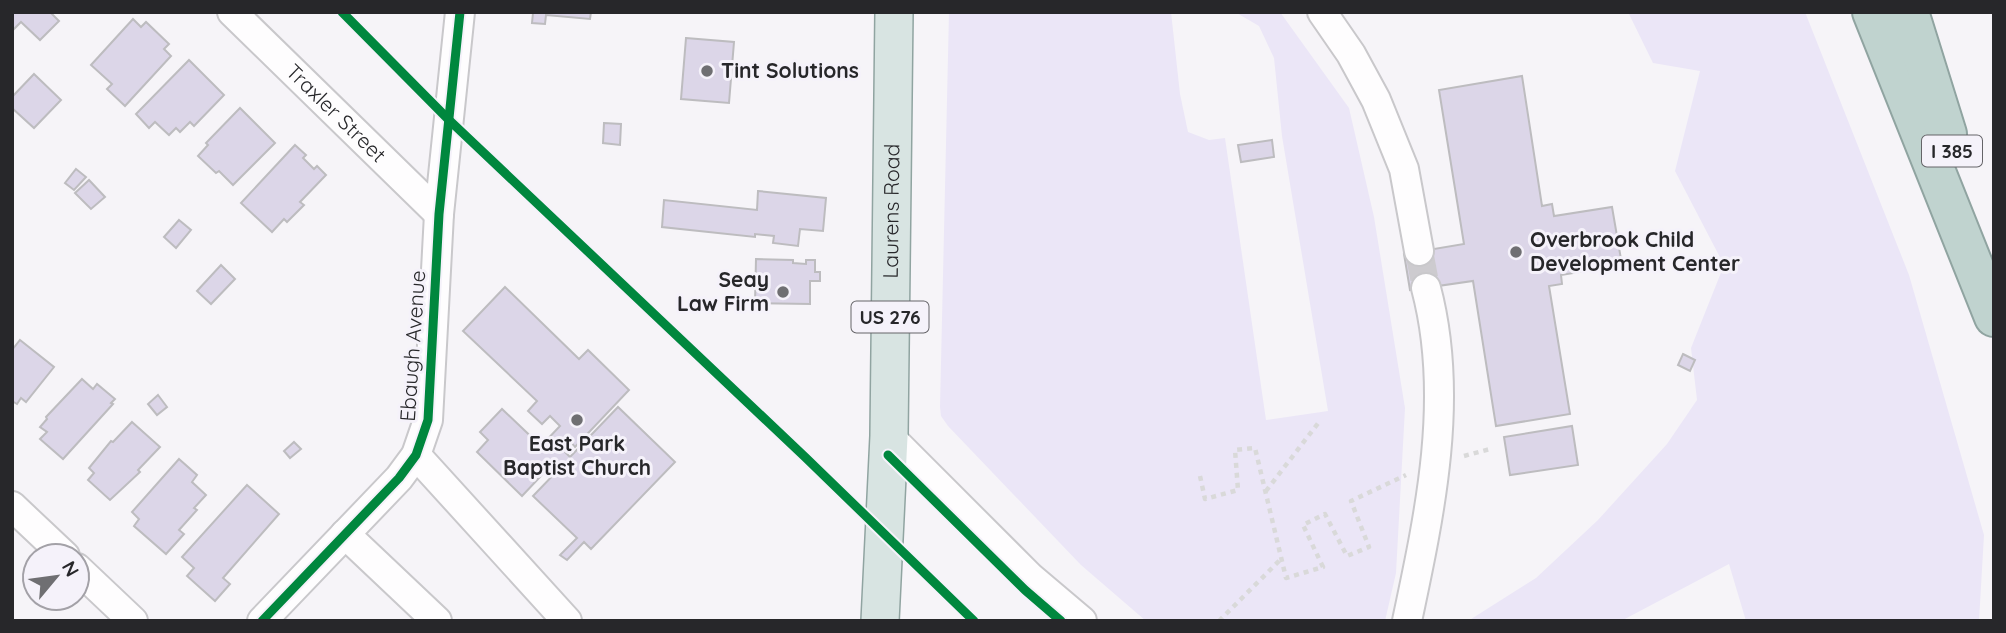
<svg xmlns="http://www.w3.org/2000/svg" width="2006" height="633" font-family="Quicksand,sans-serif">
	<rect width="100%" height="100%" fill="#f6f4f8"/>
	<g fill="#ebe6f7">
		<path d="M949,12h222l9,82 8,38 21,8 16,-2 41,282 62,-9 -46,-275 -8,-78 -15,-32 -24,-14h45l69,96 25,109 31,191 -9,165 -11,48h-239l-65,-56 -133,-139 -7,-10 -1,-9z"/>
		<path d="M1628,12h177l104,263 75,260 -5,86h-233l-17,-57 -108,57h-153l68,-43 62,-58 69,-76 30,-44 -6,-52 33,-83 -49,-94 25,-100 -47,-8z"/>
	</g>
	<g fill="#dcd6e8" stroke="#bdbcbf" stroke-width="2">
		<path d="M12,12h38l9,9 -19,19 -19,-18 -9,9z"/>
		<path d="M526,12h65l-1,7 -44,-4 -1,9 -13,-1 1,-10z"/>
		<path d="M133,19l8,8 5,-5 23,22 -5,5 7,7 -46,50 -18,-17 5,-5 -21,-19z"/>
		<path d="M686,38l48,4 -5,61 -48,-4z"/>
		<path d="M189,60l35,35 -30,31 -4,-4 -10,10 -4,-4 -7,7 -14,-13 -6,6 -13,-14z"/>
		<path d="M34,74l27,26 -27,28 -22,-20v-11z"/>
		<path d="M1522,76l20,130 10,-2 2,12 58,-9 10,58 -61,10 1,9 -13,2 21,128 -74,12 -23,-145 -63,9 -6,-36 60,-10 -25,-154z"/>
		<path d="M240,108l35,35 -42,42 -14,-14 -3,2 -18,-17 10,-11 -2,-2z"/>
		<path d="M604,123l17,1 -1,21 -17,-2z"/>
		<path d="M1272,140l2,17 -33,5 -3,-17z"/>
		<path d="M295,145l11,10 -3,3 11,11 3,-3 9,9 -26,27 4,3 -17,17 -3,-3 -12,13 -31,-29z"/>
		<path d="M76,169l10,8 -12,13 -9,-7z"/>
		<path d="M89,180l16,17 -14,12 -16,-16z"/>
		<path d="M758,191l68,7 -3,33 -23,-2 -2,17 -25,-3 1,-7 -19,-2v3l-93,-10 2,-27 93,10z"/>
		<path d="M179,220l12,10 -15,18 -12,-11z"/>
		<path d="M756,259l37,1v3l13,1v-4h9v12h5v9h-10v23l-55,-1z"/>
		<path d="M221,265l14,14 -24,25 -14,-13z"/>
		<path d="M505,287l74,72 9,-9 41,40 -54,57 -4,-5 -8,8 7,7 48,-50 57,55 -84,87 -7,-7 -17,18 -7,-5 17,-17 -44,-42 29,-30 -6,-6 -34,36 -45,-44 11,-12 -8,-8 22,-23 39,37 19,-20 -10,-10 -8,8 -14,-13 9,-10 -74,-70z"/>
		<path d="M20,340l34,27 -28,35 -5,-4 -4,6 -5,-3v-51z"/>
		<path d="M1683,354l12,6 -5,11 -12,-6z"/>
		<path d="M82,379l11,10 4,-5 18,15 -4,4 2,1 -50,55 -23,-20 7,-7 -7,-5 7,-8 -1,-2z"/>
		<path d="M158,395l9,12 -10,8 -9,-11z"/>
		<path d="M132,422l28,25 -22,23 2,2 -30,28 -22,-20 6,-7 -5,-5 22,-27 2,1z"/>
		<path d="M1572,426l6,39 -68,10 -6,-38z"/>
		<path d="M294,442l7,7 -11,9 -6,-7z"/>
		<path d="M179,459l18,16 -5,7 14,13 -12,13 3,2 -18,20 5,4 -18,20 -32,-28 5,-7 -7,-7z"/>
		<path d="M247,485l32,29 -56,64 7,6 -15,17 -28,-25 7,-8 -12,-11z"/>
	</g>
	<g fill="none" stroke-linecap="round" stroke-linejoin="round">
		<path stroke="#cdcbcf" stroke-width="28" stroke-dasharray="28 14" stroke-linecap="butt" d="M1419,251l7,37"/>
		<g stroke="#c9c8cb" stroke-width="32">
			<g id="minor">
				<path id="s1" d="M232,12l207,202"/>
				<path d="M1322,12l29,42 25,46 28,69 15,82"/>
				<path d="M889,436l141,141 52,44"/>
				<path d="M416,455l151,166"/>
				<path d="M12,506l53,50"/>
				<path d="M345,534l92,87"/>
				<path d="M77,568l56,53"/>
				<path d="M262,621l137,-143 17,-23 12,-35 11,-206 21,-202"/>
				<path d="M1407,621c23,-108 48,-224 19,-333"/>
			</g>
		</g>
		<g stroke="#90a4a1" stroke-width="40">
			<g id="major">
				<path id="s2" d="M880,621l9,-185 5,-424"/>
			</g>
		</g>
		<g stroke="#90a4a1" stroke-width="42">
			<g id="highway">
				<path d="M1872,12l122,305"/>
				<path d="M1909,12l38,122"/>
			</g>
		</g>
		<g stroke="#d9d9d9" stroke-width="4.5" stroke-dasharray="5 5" stroke-linecap="butt">
			<path d="M1464,456l26,-7"/>
			<path d="M1200,476l5,23 33,-9 -3,-40 20,-2 31,130 37,-11 -20,-42 22,-11 22,42 22,-9 -18,-46 55,-26"/>
			<path d="M1266,491l53,-69"/>
			<path d="M1219,621l62,-62"/>
		</g>
		<use href="#minor" stroke="#fefdfe" stroke-width="28"/>
		<use href="#major" stroke="#d8e4e2" stroke-width="37"/>
		<use href="#highway" stroke="#c0d3cf" stroke-width="38"/>
		<g stroke="#f5f2fa" stroke-width="13">
			<g id="cycleway">
				<path d="M342,12l107,108 356,337 169,164"/>
				<path d="M888,455l137,135 36,31"/>
				<path d="M262,621l137,-143 17,-23 12,-35 11,-206 21,-202"/>
			</g>
		</g>
		<use href="#cycleway" stroke="#00873e" stroke-width="9"/>
	</g>
	<g fill="#6f6f72" stroke="#f5f2fa" stroke-width="2.5">
		<circle cx="707" cy="71" r="7"/>
		<circle cx="1516" cy="252" r="7"/>
		<circle cx="783" cy="292" r="7"/>
		<circle cx="577" cy="420" r="7"/>
	</g>
	<g text-anchor="middle" stroke-width="6" stroke-linejoin="round" paint-order="stroke">
		<g fill="#f5f2fa" stroke="#656468" stroke-width="2">
			<rect x="1922" y="135.5" width="60" height="31" rx="5"/>
			<rect x="851.5" y="301.5" width="77" height="31" rx="5"/>
		</g>
		<g font-size="19" font-weight="bold" fill="#27272a">
			<text x="1952" y="158">I 385</text>
			<text x="890" y="324">US 276</text>
		</g>
		<g font-size="21" font-weight="bold" fill="#27272a" stroke="#f5f2fa" text-anchor="start">
			<text x="721" y="78">Tint Solutions</text>
			<text x="1530" y="247">Overbrook Child<tspan x="1530" dy="24">Development Center</tspan></text>
			<text x="769" y="287" text-anchor="end">Seay<tspan x="769" dy="24">Law Firm</tspan></text>
			<text x="577" y="451" text-anchor="middle">East Park<tspan x="577" dy="24">Baptist Church</tspan></text>
		</g>
		<g font-size="21" fill="#27272a" stroke="#f5f2fa">
			<text dy="7" stroke="none"><textPath href="#s1" startOffset="145">Traxler Street</textPath></text>
			<text dy="7" stroke="none"><textPath href="#s2" startOffset="410">Laurens Road</textPath></text>
			<text transform="translate(413 346) rotate(-86)" y="7">Ebaugh Avenue</text>
		</g>
	</g>
	<rect width="2006" height="633" fill="none" stroke="#27272a" stroke-width="28"/>
	<g transform="translate(56 577) rotate(61)"><circle r="33" fill="#f5f2fa" stroke="#a3a1a7" stroke-width="2"/>
	<path d="M0-5L12 26L0 18L-12 26Z" fill="#6f6f72"/>
	<text y="-10" font-size="19" font-weight="bold" text-anchor="middle" fill="#27272a">N</text>
	</g>
</svg>
